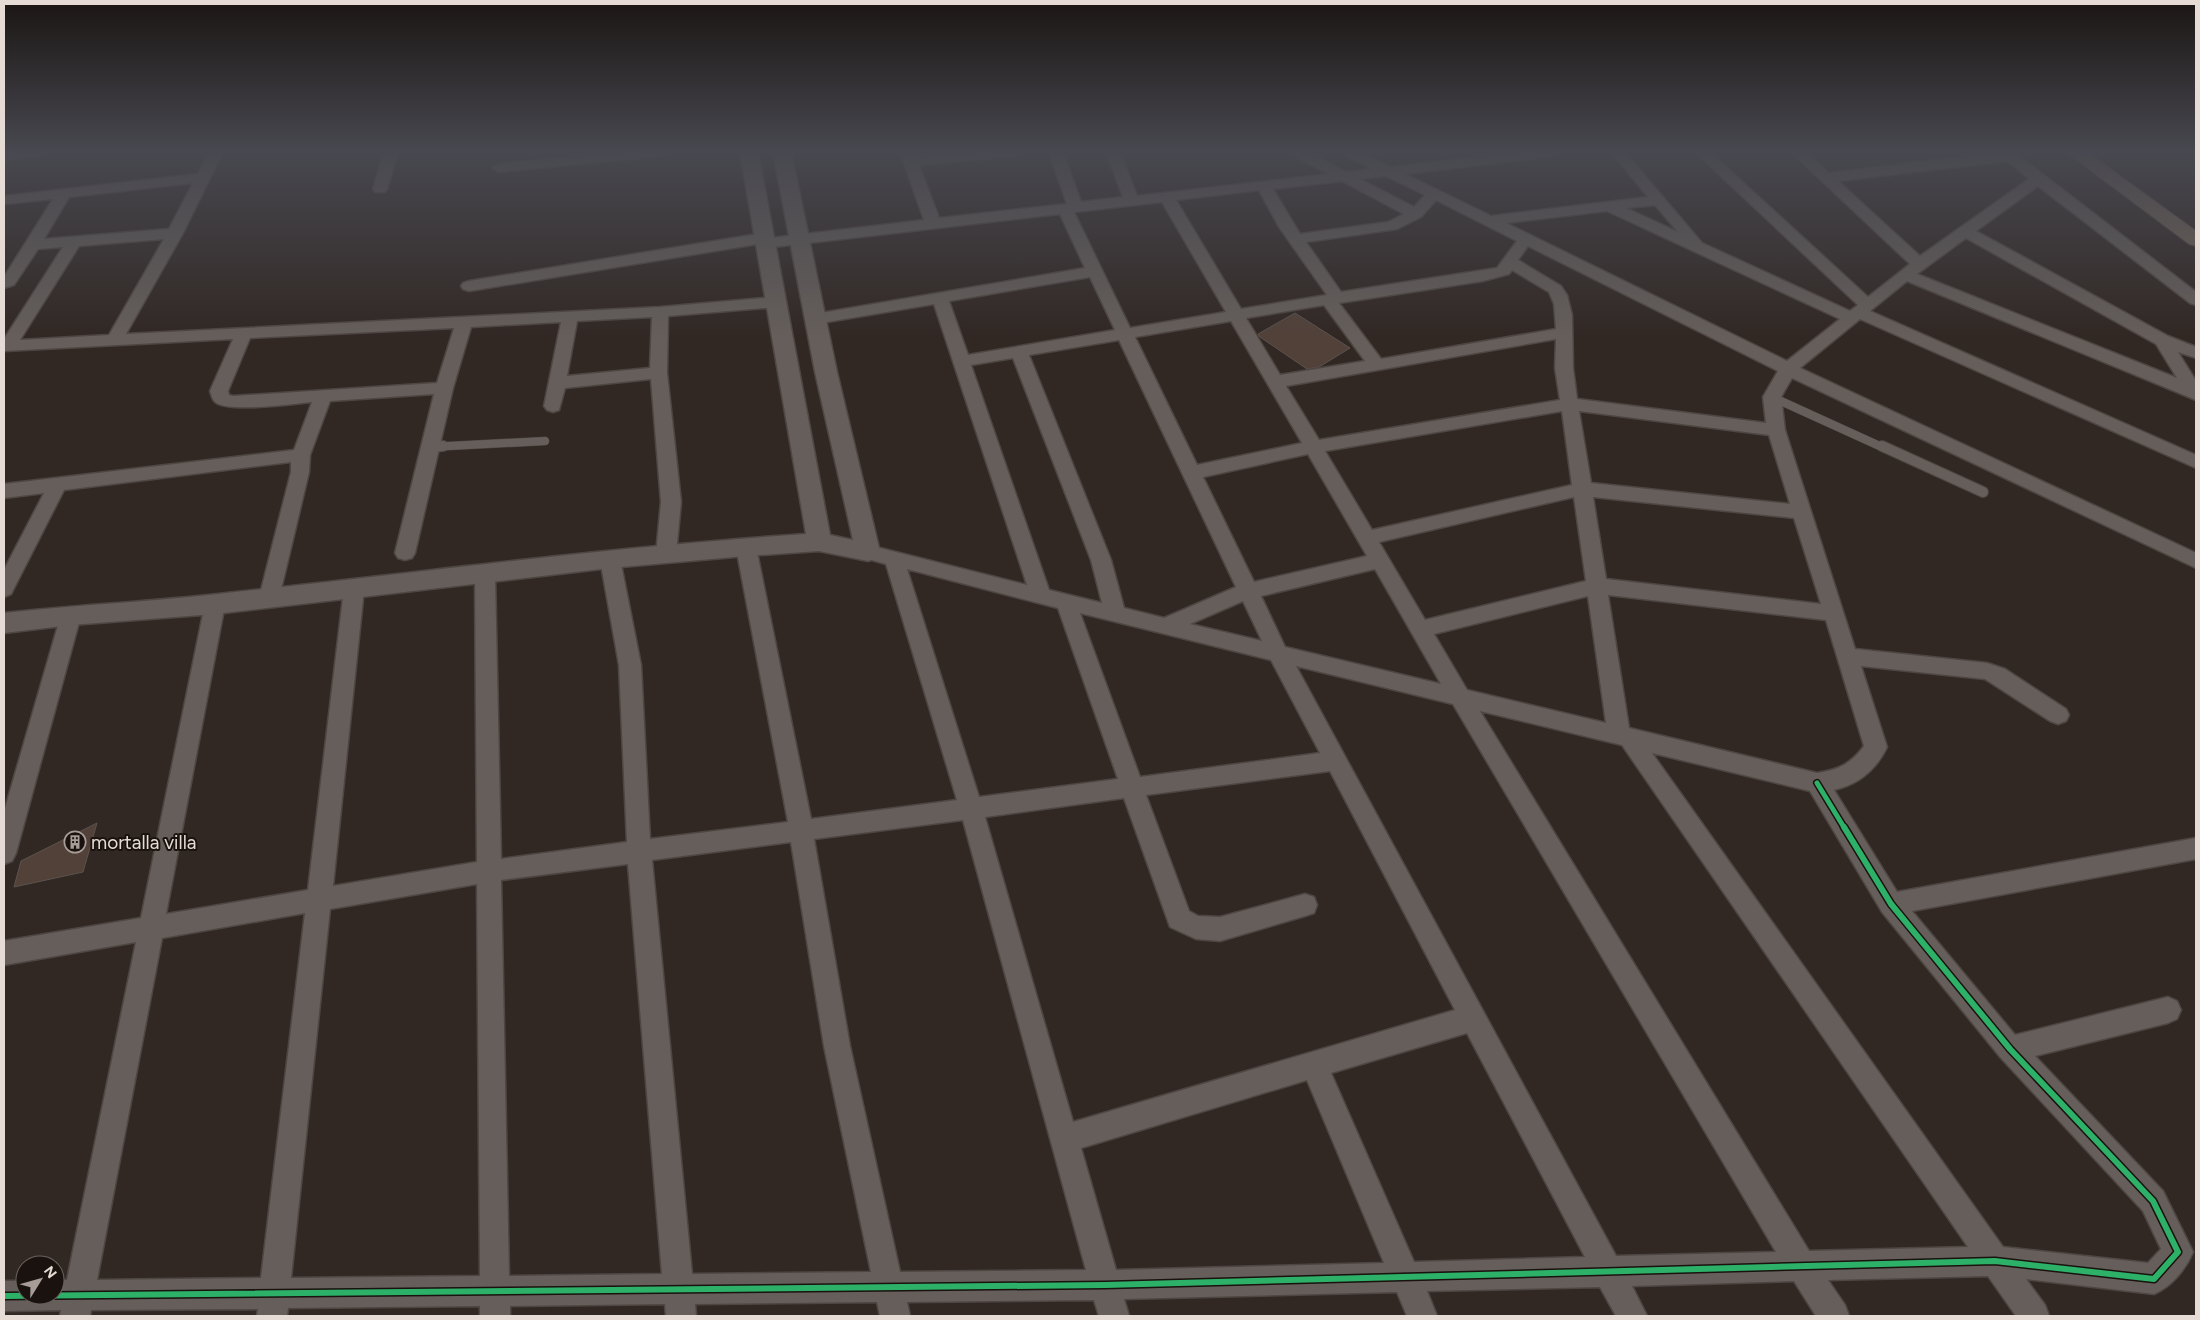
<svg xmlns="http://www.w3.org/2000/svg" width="2200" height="1320" font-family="Figtree,sans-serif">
	<rect width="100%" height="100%" fill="#312824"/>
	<g fill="#514139" stroke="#5b534f">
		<path d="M1295,313l55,35 -31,19 -12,2 -47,-32 -2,-3z"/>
		<path d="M97,823l-14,49 -69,15 7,-26z"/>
	</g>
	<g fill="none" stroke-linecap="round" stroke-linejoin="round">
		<g stroke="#4e4642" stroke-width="9">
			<g id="service-far1">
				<path d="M1772,397l112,51"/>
				<path d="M430,447l115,-6"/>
			</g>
		</g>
		<g stroke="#4e4642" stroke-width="12">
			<g id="service">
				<path d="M1882,446l101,46"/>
				<path d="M430,447l13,-1"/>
			</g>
		</g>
		<g stroke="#4e4642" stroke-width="3">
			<g id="minor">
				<path d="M4,152h46l-7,4 -39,4z"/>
				<path d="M209,152h14l-40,81 -57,101 534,-27 116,-10 6,2 2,3 -2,3 -6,2 -108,9 -1,57 14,129 -5,52 -3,5 -7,2 -7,-2 -3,-5 5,-52 -10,-123 -86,9 -6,22 -6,2 -6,-2 -3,-4 17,-84 -90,5 -18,61 -38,165 -3,5 -7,2 -7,-2 -3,-5 39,-159 -104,7 -20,54 -1,17 -30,126 -3,5 -7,3 -7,-3 -3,-5 32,-126v-10l-227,28 -53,104 -7,3v-27l40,-77 -40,5v-14l290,-34 18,-48c-19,2 -85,11 -97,0 -3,-3 -4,-8 -5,-11l23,-52 -229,12v-12l59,-92 -25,2 -24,36 -10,3v-11l49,-78 -49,5v-8l194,-22zM193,183l-24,46 -125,10 25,-42zM164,239l-55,96 -89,5 59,-94zM652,317l-2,51 -83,8 10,-55zM454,328l-17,55 -204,13 -4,-1 -1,-4 22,-53z"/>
				<path d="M384,152h14l-11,37 -2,3h-10l-2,-3z"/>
				<path d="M620,152h48l-7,4 -162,16 -7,-4 7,-4z"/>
				<path d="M900,152h14l2,5 56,-5h50l-7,4 -96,9 20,53 128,-14 -18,-52h14l18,50 42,-5 -17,-45h14l17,44 191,-22 -35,-19 -2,-3h17l38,20 26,-3 -27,-14 -2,-3h18l30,15 128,-15h42l-2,3 -5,1 -149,18 86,42 157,-19 -37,-45h14l77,91 148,68 8,-6 -163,-153h15l158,145 42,-33 -119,-112h15l23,21 170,-21h15l182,140v13l-6,-2 -152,-117 -62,45 192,105 28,11v11l-18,-6 18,29v19l-289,-119 -37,30 326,144v13l-336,-149 -60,49 396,185v15l-404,-190 -11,19 4,33 70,219 132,14 18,6 61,40 3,6 -3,6 -8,3 -8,-3 -65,-42 -124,-13 26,81c-11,23 -28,37 -53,43l63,102 299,-54v21l-284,52 103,124 153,-38 9,4 4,9 -4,9 -9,4 -133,33 128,135 30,61c-7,17 -22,35 -39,42l-128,-15 19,26 4,11h-33l-28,-40 -160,4 17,25 4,11h-33l-22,-35 -162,5 15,30h-31l-16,-29 -173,4 10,25h-30l-10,-24 -273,7 5,17h-30l-5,-16 -187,2 3,14h-30l-3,-14 -182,2 1,12h-30l-1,-12 -155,2v10h-30v-10l-192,2 -1,8h-30l1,-7 -167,1 -1,6h-30l1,-6 -57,1v-30h21v14h30v-15h12l69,-338 -132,23v-24l137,-23 64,-314 3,-5 7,-3 7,3 3,5 -59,310 142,-24 36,-301 3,-5 7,-3 7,3 3,5 -31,297 144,-24 -2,-287 3,-5 7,-2 7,2 3,5 6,284 126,-17 -8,-177 -19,-106 3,-5 7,-2 7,2 3,5 21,106 9,174 138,-17 -52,-275 3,-5 7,-2 7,2 3,5 55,272 146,-19 -71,-236 -25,-7 -3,-5 3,-5 7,-2 159,40 -93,-281 -119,20 -6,-1 -2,-4 2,-4 6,-1 270,-46 -25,-54 -295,34 -7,-4 -289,47 -6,-2 -2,-3 2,-3 6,-2 295,-48 7,5 153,-18zM2008,161l21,18 -109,77 -82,-75zM1386,176l39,19 -11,12 -54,-28zM1342,181l62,33 -16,8 -88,12 -27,-45zM1259,190l20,37 48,68 -86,14 -65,-109zM1436,200l81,41 -20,27 -156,24 -35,-50 91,-13 24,-12zM1162,202l64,110 -96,16 -56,-116zM1655,205l23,27 -52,-24zM1607,211l233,108 -53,42 -281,-138zM1966,238l190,106 21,34 -260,-104zM1528,246l250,125 -15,26 3,26 -189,-24 -4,-31 -1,-53 -5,-20 -6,-9 -43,-26zM1512,270l37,22 5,12 2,25 -175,30 -42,-56 144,-22 26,-7zM1090,277l25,53 -147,25 -19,-54zM1324,305l41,56 -85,14 -34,-57zM1231,321l71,122 -105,22 -62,-128zM1556,339l-1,29 5,32 -241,40 -33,-54zM1119,340l117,247 -72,31 -40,-10 -13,-48 -82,-205zM1013,358l78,202 11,43 -53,-13 -78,-225zM1562,411l10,74 -200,45 -47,-79zM1579,411l190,24 21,69 -199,-21zM1308,454l59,102 -113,26 -51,-105zM1574,497l12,84 -161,39 -46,-78zM1593,497l201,21 27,86 -215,-25zM907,569l151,39 60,171 -139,18zM1375,569l66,115 -156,-37 -24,-51zM1608,595l218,25 38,126c-13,18 -26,24 -47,27l-188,-45zM1588,596l18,127 -139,-33 -33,-56zM1243,601l19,40 -72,-17zM1080,613l191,47 49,93 -180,24zM1296,666l157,38 323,548 -160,4zM1480,711l142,34 346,502 -159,4zM1652,753l158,38 72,121 119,146 142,153 18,38 -13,14 -145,-16zM1330,771l125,239 -382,112 -88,-305 139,-19 46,129 26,12 24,2 85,-25 9,-3 3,-8 -3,-8 -9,-3 -85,23 -22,-1 -9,-5 -43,-116zM963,820l123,450 -186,2 -50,-226 -36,-207zM791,842l33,204 47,226 -179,2 -40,-414zM628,864l34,410 -153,2 -8,-396zM477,884l3,392 -189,2 39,-369zM305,913l-44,365 -164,2 65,-342zM1467,1033l118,224 -171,5 -83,-189zM1307,1080l77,183 -268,7 -35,-122z"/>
				<path d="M71,607l7,2 3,6 -65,238 -4,8 -8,3v-52l57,-197 3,-6z"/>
			</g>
		</g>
		<g stroke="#4e4642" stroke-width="3">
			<path id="tertiary" d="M740,152h18l72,383 23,5 -38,-168 -42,-220h18l46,220 43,180 -3,6 -9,3 -49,-10 -73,5 -136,12 -395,46 -144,11 -67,8v-20c71,-8 143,-11 214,-19 196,-21 391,-47 588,-60z"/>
		</g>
		<g stroke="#4e4642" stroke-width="2">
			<path id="motorway" d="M2066,152h21l109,79v15l-7,-2z"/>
		</g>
		<use href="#service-far1" stroke="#655e5a" stroke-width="8"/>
		<use href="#service" stroke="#655e5a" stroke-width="10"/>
		<use href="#minor" fill="#655e5a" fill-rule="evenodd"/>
		<use href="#tertiary" fill="#655e5a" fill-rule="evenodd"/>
		<use href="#motorway" fill="#716457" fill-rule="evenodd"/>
		<g stroke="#19120e" stroke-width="8">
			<path id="cycleway-far1" d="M1817,783l28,46"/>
		</g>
		<g stroke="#19120e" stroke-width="9">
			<path id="cycleway" d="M4,1296l1101,-11 890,-24 159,18 24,-27 -25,-51 -143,-152 -119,-145 -47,-77"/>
		</g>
		<use href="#cycleway-far1" stroke="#2db169" stroke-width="5"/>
		<use href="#cycleway" stroke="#2db169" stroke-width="6"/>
	</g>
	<linearGradient id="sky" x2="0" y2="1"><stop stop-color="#1b1614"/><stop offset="0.45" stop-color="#484850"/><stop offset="1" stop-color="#484850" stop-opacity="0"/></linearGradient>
	<rect width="2200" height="337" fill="url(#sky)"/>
	<defs>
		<g id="building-ring" transform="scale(1.125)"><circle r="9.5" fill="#19120e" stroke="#a79c97" stroke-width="1.5"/><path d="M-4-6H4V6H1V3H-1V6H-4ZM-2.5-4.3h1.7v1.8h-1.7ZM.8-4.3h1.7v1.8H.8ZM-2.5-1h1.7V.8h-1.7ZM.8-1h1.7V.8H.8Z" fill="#a79c97"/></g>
	</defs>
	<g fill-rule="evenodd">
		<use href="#building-ring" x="75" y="842"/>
	</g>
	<g text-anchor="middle" stroke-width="4" stroke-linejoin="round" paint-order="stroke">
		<g font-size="19" fill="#e6dbd5" stroke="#19120e" text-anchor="start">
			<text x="91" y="849">mortalla villa</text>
		</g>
	</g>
	<rect width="2200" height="1320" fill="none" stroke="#e6dbd5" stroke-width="10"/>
	<g transform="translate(40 1280) rotate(53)"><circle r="24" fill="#19120e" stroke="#6b625e"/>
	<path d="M0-4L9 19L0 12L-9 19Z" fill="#a79c97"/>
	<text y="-8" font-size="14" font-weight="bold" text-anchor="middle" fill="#e6dbd5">N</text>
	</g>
</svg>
